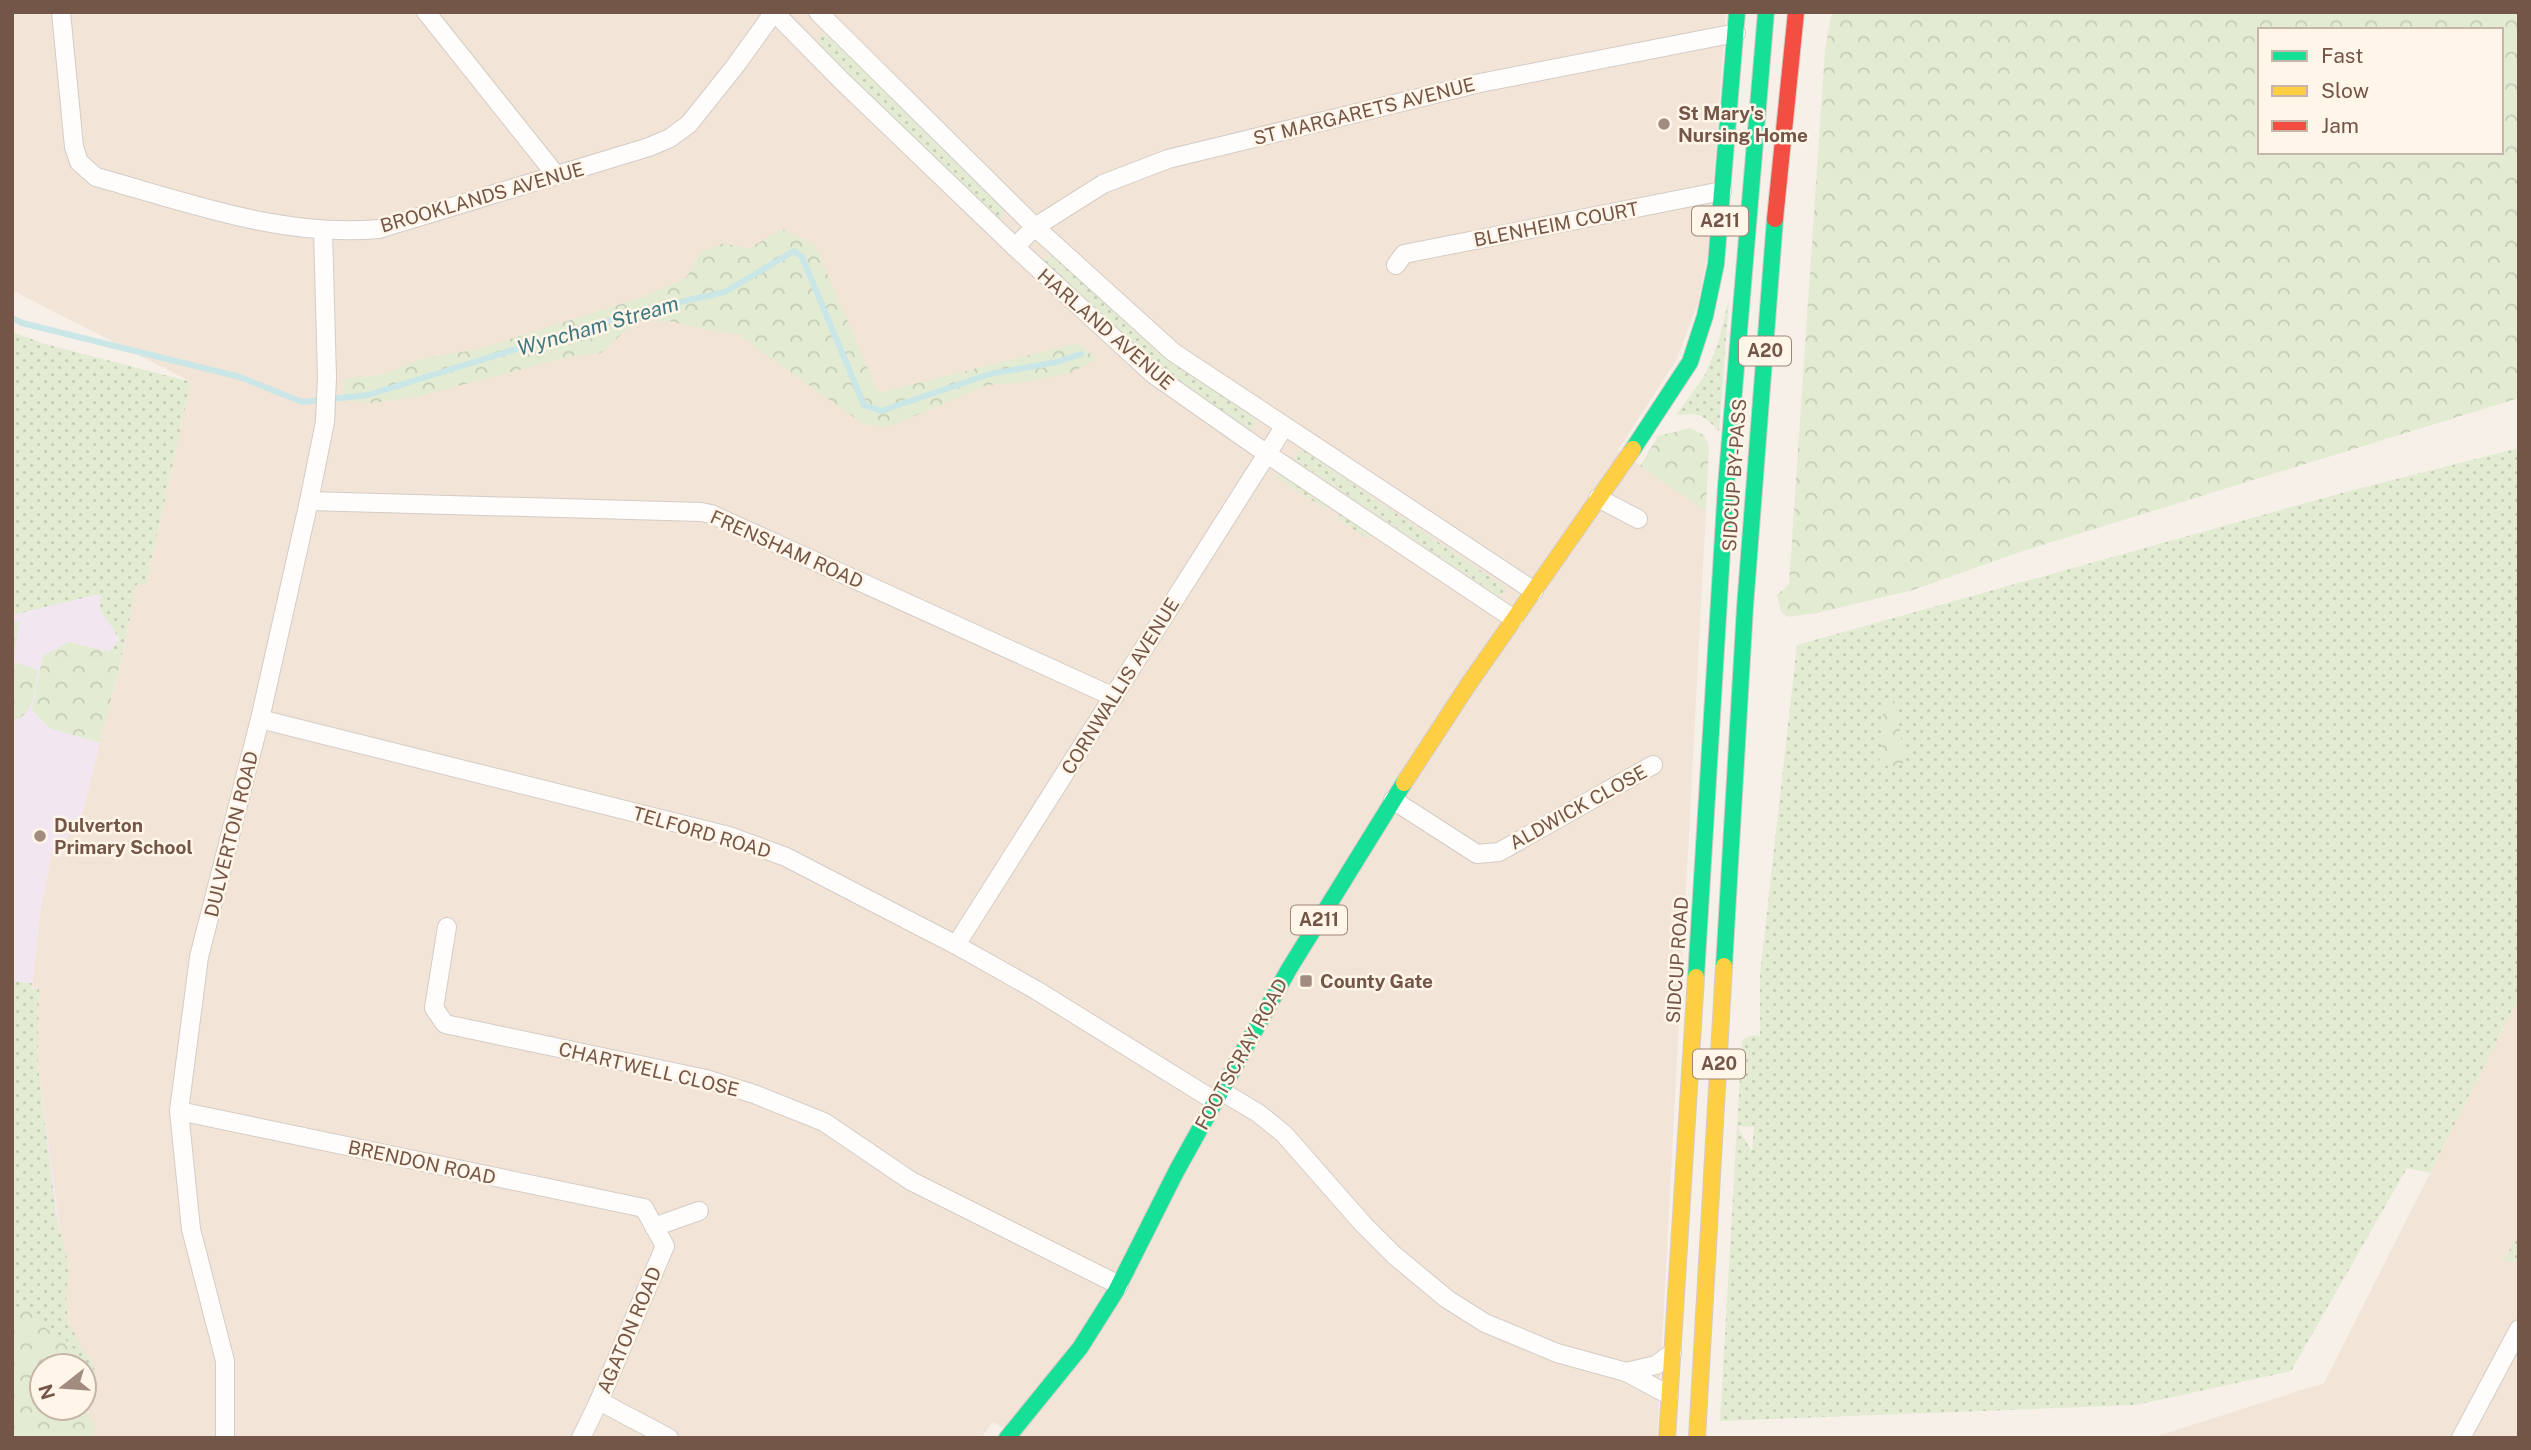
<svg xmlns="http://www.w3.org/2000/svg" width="2531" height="1450" font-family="'Public Sans',sans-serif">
	<defs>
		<pattern id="grass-dots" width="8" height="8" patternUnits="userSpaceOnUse" patternTransform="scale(1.75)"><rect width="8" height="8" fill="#e3ecd3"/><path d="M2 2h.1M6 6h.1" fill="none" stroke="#c6ccb7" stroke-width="1.8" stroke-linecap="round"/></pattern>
		<pattern id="forest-crowns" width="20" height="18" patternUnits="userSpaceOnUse" patternTransform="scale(1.75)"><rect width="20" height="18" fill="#e3ecd3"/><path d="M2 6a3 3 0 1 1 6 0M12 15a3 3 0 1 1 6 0" fill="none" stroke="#c6ccb7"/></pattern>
	</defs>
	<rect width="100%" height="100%" fill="#f6f0e8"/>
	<g fill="#f2e5d8">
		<path d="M12,12h1714l-18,240 -10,51 -21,56 -59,91 88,61 -49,927h-639l-25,-16 -12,16h-913l16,-30v-42h-14l-8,-120 -24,-181 1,-76 -7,-1 8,-74 12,-64 18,-28 12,-13 38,-144 17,-82 9,2 45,-203 -179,-92z"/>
		<path d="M2519,997v441h-368l173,-55z"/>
	</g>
	<path fill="#f2e7f1" d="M12,332l33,12 146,38 -45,203 -9,-1 -10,51 -46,184 -11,3 -6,31 -12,-3 -12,64 -8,73 7,2 -1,76 24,181 8,116 -58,-13z"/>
	<g fill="url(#grass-dots)" fill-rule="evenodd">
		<path d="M822,35l7,1 175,174 -2,8 -5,1 -177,-174 -2,-7z"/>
		<path d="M1050,253l12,8 111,102 85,56 -7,11 -94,-64 -113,-105z"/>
		<path d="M1729,299l-10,132c-17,-17 -19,-18 -43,-16l29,-40 13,-32z"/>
		<path d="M12,332l33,12 146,38 -45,203 -9,-1 -17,81 -11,-13 11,-13 -20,-29v-16l-88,21z"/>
		<path d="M2519,448v549l-89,176 -23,-5 -116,203 -155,34 -416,16 22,-381 11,-5 7,1v-62l37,-329 541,-151zM1737,1126l17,1 -2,23h-1z"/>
		<path d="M1301,449l205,139 -6,9 -206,-138z"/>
		<path d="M1280,470l49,33 -4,6 -49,-32z"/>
		<path d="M1342,510l31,20 -5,9 -31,-21z"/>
		<path d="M12,981l20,2v5l7,1 -1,76 18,150 13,51 -3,28 2,31 7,9 7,16 11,12 3,16 -14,60h-70zM42,1366h42v42h-42z"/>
		<path d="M2519,1234v27h-16z"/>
	</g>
	<g fill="url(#forest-crowns)" fill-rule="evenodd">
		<path d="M1832,12h687v386l-502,155 -104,37 -96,23 -29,4 -7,-5 -4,-17 12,-11 36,-534zM2260,30h241v122h-241z"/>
		<path d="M782,229l33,16 63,148 200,-50 19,16 -27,14 -44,9 -39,3 -98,42 -26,-3 -125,-90 -20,-2 -49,-11h-33l-35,32 -29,3 -152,40 -47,7 -30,-3 1,-21 37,-4 44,-17 54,-9 164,-52 43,-19 15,-26 23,-9 24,6z"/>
		<path d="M1690,428l14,7 5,11 -3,65 -66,-45 18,-30z"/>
		<path d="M12,621l7,1 -5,40 24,8c-4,19 -3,46 -26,51z"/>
		<path d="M69,642l53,13 -22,88 -51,-15 -17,-18 11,-54z"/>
		<path d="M1892,700l8,4 -2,13 6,43 -2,5 -10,2 -13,-3 1,-16 3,-5v-37z"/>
		<path d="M12,1306c26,2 21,10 36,24 4,4 6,3 11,5 12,8 19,18 25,31h-42v42h42v-41l9,30 -7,13 9,17 -3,11h-80z"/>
	</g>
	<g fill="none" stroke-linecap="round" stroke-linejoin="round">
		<path stroke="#cae6e6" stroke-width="6" d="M12,318l10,5 218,54 62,25 66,-7 271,-84 86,-19 69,-41 8,6 62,148 17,6 109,-37 67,-12 24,-8"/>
		<g stroke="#d4ccc5" stroke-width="20">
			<g id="street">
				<path d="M61,12l13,135 5,15 17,15c91,25 187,61 283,52l270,-82 21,-9 19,-14 47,-59 38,-53"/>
				<path d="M426,12l130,163"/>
				<path d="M774,12l68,69 173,166 138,127 114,80 247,165"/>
				<path d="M818,12l217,215 138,125 361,239"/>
				<path d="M1015,247l20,-20 68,-43 65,-25 312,-76 256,-50"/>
				<path d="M1396,265l8,-11 318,-63"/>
				<path d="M1598,498l40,21"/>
				<path d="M309,501l392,11 10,2 403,183"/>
				<path d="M260,719l469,117 57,21 170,88 80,45 179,111"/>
				<path d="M1393,800l84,54 22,-2 154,-87"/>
				<path d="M447,927l-13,81 11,16 261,55 48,15 70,28 87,59 208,104"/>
				<path d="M956,945l328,-518"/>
				<path d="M1221,1091l37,22 26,21 79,90 31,31 53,44 38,24 72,30 69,19 43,23"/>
				<path d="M179,1111l465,97 21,38 -66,155 -18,37"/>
				<path d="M654,1227l45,-16"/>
				<path d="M1626,1372l30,-7 16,-12"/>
				<path d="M599,1401l70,37"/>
				<path d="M225,1438v-77l-34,-132 -12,-118 20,-154 61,-238 49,-218 16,-79 2,-45 -4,-147"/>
				<path d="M2461,1438l58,-109"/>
			</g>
		</g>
		<g stroke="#d5cbc5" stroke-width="18">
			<g id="fast">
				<path d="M1633,449l57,-87 15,-46 11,-52 21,-252"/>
				<path d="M1724,966l21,-359 30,-388"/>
				<path d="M1696,977l30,-491 40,-474"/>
				<path d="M1007,1438l73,-90 36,-57 61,-121 112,-201 115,-186"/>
			</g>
		</g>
		<g stroke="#d5cbc5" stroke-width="18">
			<g id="slow">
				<path d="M1404,783l64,-98 165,-236"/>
				<path d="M1667,1438l29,-461"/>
				<path d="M1697,1438l27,-472"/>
			</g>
		</g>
		<g stroke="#d5cbc5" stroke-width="18">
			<path id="jam" d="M1775,219l21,-207"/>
		</g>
		<use href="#street" stroke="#fefdfc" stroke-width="18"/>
		<use href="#fast" stroke="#16e098" stroke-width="16"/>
		<use href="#slow" stroke="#ffcf43" stroke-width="16"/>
		<use href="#jam" stroke="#f24e42" stroke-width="16"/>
	</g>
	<g fill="#a28c80" stroke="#fff5e8" stroke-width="2.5">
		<circle cx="1664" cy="124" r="7"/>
		<circle cx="40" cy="836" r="7"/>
		<rect x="1299" y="974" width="14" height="14" rx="3.5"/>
	</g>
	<g text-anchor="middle" stroke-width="5" stroke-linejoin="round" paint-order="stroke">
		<g fill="#fff5e8" stroke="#9e8678" stroke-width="2">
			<rect x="1692" y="206.5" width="56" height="29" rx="5"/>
			<rect x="1739" y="336.5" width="52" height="29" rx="5"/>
			<rect x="1291" y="905.5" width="56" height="29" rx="5"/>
			<rect x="1693" y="1049.5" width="52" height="29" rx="5"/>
		</g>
		<g font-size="18" font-weight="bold" fill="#745648">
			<text x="1720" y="227">A211</text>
			<text x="1765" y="357">A20</text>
			<text x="1319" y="926">A211</text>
			<text x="1719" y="1070">A20</text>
		</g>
		<g font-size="19" fill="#745648" stroke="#fff5e8">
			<text transform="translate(1364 111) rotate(-14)" y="7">ST MARGARETS AVENUE</text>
			<text transform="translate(482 197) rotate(-16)" y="7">BROOKLANDS AVENUE</text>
			<text transform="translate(1556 224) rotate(-11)" y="7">BLENHEIM COURT</text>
			<text transform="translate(1106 329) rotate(41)" y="7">HARLAND AVENUE</text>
			<text transform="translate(1734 475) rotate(-86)" y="7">SIDCUP BY-PASS</text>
			<text transform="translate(787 549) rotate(24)" y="7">FRENSHAM ROAD</text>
			<text transform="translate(1120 686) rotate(-58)" y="7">CORNWALLIS AVENUE</text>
			<text transform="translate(1578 807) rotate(-29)" y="7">ALDWICK CLOSE</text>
			<text transform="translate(702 832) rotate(16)" y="7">TELFORD ROAD</text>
			<text transform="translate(231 834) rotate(-76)" y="7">DULVERTON ROAD</text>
			<text transform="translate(1677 960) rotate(-86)" y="7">SIDCUP ROAD</text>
			<text transform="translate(1241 1054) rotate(-61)" y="7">FOOTSCRAY ROAD</text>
			<text transform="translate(649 1069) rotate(13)" y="7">CHARTWELL CLOSE</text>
			<text transform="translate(422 1162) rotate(12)" y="7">BRENDON ROAD</text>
			<text transform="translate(629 1330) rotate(-67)" y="7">AGATON ROAD</text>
		</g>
		<g font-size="19" font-weight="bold" fill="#745648" stroke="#fff5e8" text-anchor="start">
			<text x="1678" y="120">St Mary's<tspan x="1678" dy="22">Nursing Home</tspan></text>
			<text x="54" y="832">Dulverton<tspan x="54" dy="22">Primary School</tspan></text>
			<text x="1320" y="988">County Gate</text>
		</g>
		<g font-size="21" font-style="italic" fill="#3f7880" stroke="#fff5e8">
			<text transform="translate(598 326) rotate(-16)" y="7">Wyncham Stream</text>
		</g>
	</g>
	<rect width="2531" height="1450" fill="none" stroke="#745648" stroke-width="28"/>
	<rect x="2258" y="28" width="245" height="126" fill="#fff5e8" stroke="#c7b5a8" stroke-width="2"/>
	<rect x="2272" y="51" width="35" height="10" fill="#16e098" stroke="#c7b5a8" stroke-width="2"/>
	<text x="2321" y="63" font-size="21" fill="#745648">Fast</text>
	<rect x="2272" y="86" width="35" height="10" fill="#ffcf43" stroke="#c7b5a8" stroke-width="2"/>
	<text x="2321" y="98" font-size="21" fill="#745648">Slow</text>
	<rect x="2272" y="121" width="35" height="10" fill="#f24e42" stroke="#c7b5a8" stroke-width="2"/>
	<text x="2321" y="133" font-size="21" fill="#745648">Jam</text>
	<g transform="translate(63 1387) rotate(253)"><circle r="33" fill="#fff5e8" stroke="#c7b5a8" stroke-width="2"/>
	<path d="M0-5L12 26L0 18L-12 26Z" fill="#a28c80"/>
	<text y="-10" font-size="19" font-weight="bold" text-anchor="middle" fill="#745648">N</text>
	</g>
</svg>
